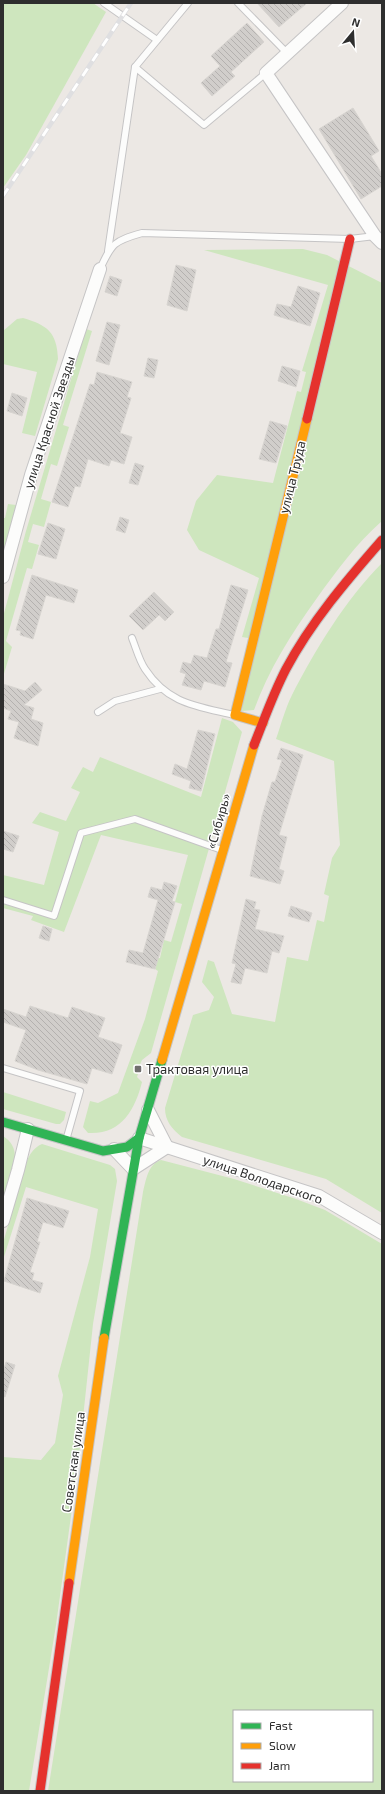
<svg xmlns="http://www.w3.org/2000/svg" width="385" height="1794" font-family="'Exo 2',sans-serif">
	<defs>
		<pattern id="building-back-hatch" width="6" height="6" patternUnits="userSpaceOnUse"><rect width="6" height="6" fill="#d1cecb"/><path d="M-1 5l2 2M0 0l6 6M5-1l2 2" fill="none" stroke="#b4b1af"/></pattern>
	</defs>
	<rect width="100%" height="100%" fill="#ece8e4"/>
	<g fill="#cee6be" fill-rule="evenodd">
		<path d="M3,3h90l13,9 -80,143 -23,33z"/>
		<path d="M303,249l24,6 55,28v238c-26,23 -45,49 -65,77 -26,36 -48,71 -63,112l-12,1 6,-73 -6,-1 17,-59 -60,-28 -12,-20 9,-29 21,-26 56,8 24,-92 4,1 5,-20 -4,-1 26,-86 -124,-35z"/>
		<path d="M23,318c24,7 34,14 35,41l-23,77 -13,-3 15,-61 -34,-8v-33l14,-12z"/>
		<path d="M86,329l6,2 -29,94 6,2 -12,39 -6,-2 -10,35 10,3 -7,25 -11,-3 -5,18 11,3 -7,24 -5,-1 -21,73 6,6 -9,30v-60l23,-86z"/>
		<path d="M8,504l8,1 -13,50v-37h2z"/>
		<path d="M382,563v650l-56,-34 -144,-42c-10,-8 -17,-16 -17,-29l28,-93 16,-5 5,-13 -12,-15 6,-22 6,2 18,52 43,8 12,-65 21,4 9,-41 7,2 5,-26 -5,-2 8,-36 8,-13 -6,-84 -58,-22c5,-14 9,-30 16,-44 23,-45 54,-96 90,-132z"/>
		<path d="M222,718l11,4 9,10 -91,321 -9,7 -4,9 -2,-4 -2,7 4,2 -1,3 5,5c-7,28 -21,53 -54,51l-5,-6 7,-26 8,2 20,-10 27,-74 13,-48 -3,-2 3,-11h2l4,-18 7,2 11,-38 -7,-2 13,-47 -87,-20 -37,97 -33,-12 2,-4 -30,-8v-33l41,10 15,-53 -27,-9 8,-11 26,9 14,-29 -9,-4 12,-21 10,5 7,-15 101,40z"/>
		<path d="M3,1092l63,20 -2,8 -4,4h-4l-53,-15z"/>
		<path d="M3,1136c3,2 7,5 9,9 9,15 -4,43 -9,58z"/>
		<path d="M42,1144l68,21 5,4 2,12 -24,143 -15,141 -22,160 -27,166h-26v-334l38,3 14,-17 8,-48 -5,-19 32,-119 8,-48 -72,-22 -23,73v-17l23,-80c4,-9 7,-15 16,-19z"/>
		<path d="M161,1160l73,19 62,20 29,11 57,34v547h-334l95,-599c3,-12 5,-28 18,-32zM234,1711h138v70h-138z"/>
	</g>
	<g fill="url(#building-back-hatch)" stroke="#d7d4d0">
		<path d="M257,3h50l-28,24z"/>
		<path d="M247,23l17,19 -33,30 4,4 -23,20 -11,-13 19,-17 -9,-10z"/>
		<path d="M353,108l26,43 -8,5 11,18v12l-21,13 -42,-70z"/>
		<path d="M176,265l20,5 -9,41 -20,-6z"/>
		<path d="M110,276l12,4 -5,16 -12,-4z"/>
		<path d="M298,286l22,7 -10,33 -36,-11 3,-11 14,3z"/>
		<path d="M107,322l13,3 -11,40 -13,-4z"/>
		<path d="M148,358l10,2 -4,18 -10,-2z"/>
		<path d="M282,366l18,5 -4,16 -18,-6z"/>
		<path d="M97,372l35,10 -5,15 4,1 -11,35 12,4 -8,27 -13,-4 -2,6 -21,-7 -8,28 -5,-1 -7,21 -16,-5 38,-118 4,1z"/>
		<path d="M12,393l15,5 -5,18 -15,-5z"/>
		<path d="M270,421l17,5 -11,37 -17,-4z"/>
		<path d="M135,463l9,3 -6,19 -9,-2z"/>
		<path d="M120,517l9,3 -4,13 -9,-3z"/>
		<path d="M48,523l17,6 -9,30 -18,-5z"/>
		<path d="M32,575l46,15 -4,13 -28,-8 -13,44 -13,-4 1,-4 -5,-1z"/>
		<path d="M231,585l17,5 -22,72 6,1 -7,24 -21,-6 -3,9 -19,-5 4,-11 -6,-2 3,-10 8,2 3,-9 13,3 9,-29h3z"/>
		<path d="M154,592l20,20 -9,9 -6,-6 -16,15 -14,-14z"/>
		<path d="M35,682l7,8 -18,15 10,3 -3,11 12,4 -5,23 -24,-8 5,-16 -11,-3 3,-8 -8,-3v-24l22,7z"/>
		<path d="M198,730l17,4 -14,57 -12,-3 2,-7 -19,-7 3,-10 12,5z"/>
		<path d="M281,748l22,7 -24,80 8,2 -8,32 5,2 -4,13 -30,-8 12,-60 10,-34h3l7,-22 -5,-1z"/>
		<path d="M3,831l16,5 -6,16 -10,-3z"/>
		<path d="M164,882l13,4 -5,15 3,1 -20,67 -29,-7 3,-12 14,3 15,-53 -10,-3 3,-10 11,3z"/>
		<path d="M246,899l10,3 -2,7 6,1 -5,19 29,7 -5,17 -7,-2 -5,22 -22,-5 -4,16 -10,-2 5,-18 -4,-1z"/>
		<path d="M291,906l21,7 -3,9 -21,-6z"/>
		<path d="M43,926l9,3 -3,12 -10,-3z"/>
		<path d="M30,1006l38,12 4,-11 33,11 -7,19 24,8 -10,29 -20,-6 -5,16 -49,-14 -23,-9 11,-31 -23,-8v-13l23,8z"/>
		<path d="M27,1198l42,13 -6,17 -20,-6 -6,20h3l-10,30 4,1 -2,7 11,3 -3,10 -36,-12z"/>
		<path d="M6,1362l9,3 -10,32 -2,-1v-24z"/>
	</g>
	<g fill="none" stroke-linecap="round" stroke-linejoin="round">
		<g stroke="#c5c4c5" stroke-width="8">
			<g id="lane">
				<path d="M104,3l53,37"/>
				<path d="M188,3l-53,64 69,58 62,-52"/>
				<path d="M238,3l49,50"/>
				<path d="M108,251l27,-184"/>
				<path d="M100,269c12,-26 14,-28 42,-36l208,6 25,-3"/>
				<path d="M132,638c4,10 7,22 13,31 23,35 51,37 89,46"/>
				<path d="M98,712l17,-11 45,-12"/>
				<path d="M3,900l51,16 27,-83 54,-14 84,30"/>
				<path d="M3,1068l77,23 -13,46"/>
			</g>
		</g>
		<g stroke="#c5c4c5" stroke-width="14">
			<g id="street">
				<path d="M342,3l-76,70 109,163 7,7"/>
				<path d="M3,577l28,-102 69,-206"/>
				<path d="M139,1138l180,58 63,37"/>
				<path d="M114,1149l19,20 34,-22 -19,-37"/>
				<path d="M3,1221l15,-51 10,-41"/>
			</g>
		</g>
		<g stroke="#c5c4c5" stroke-width="11">
			<g id="fast">
				<path d="M3,1122l100,29 24,-4 12,-9 23,-78"/>
				<path d="M104,1338l35,-200"/>
			</g>
		</g>
		<g stroke="#c5c4c5" stroke-width="11">
			<g id="slow">
				<path d="M263,723l-28,-8 72,-296"/>
				<path d="M162,1060l92,-315"/>
				<path d="M69,1583l35,-245"/>
			</g>
		</g>
		<g stroke="#c5c4c5" stroke-width="11">
			<g id="jam">
				<path d="M307,419l43,-180"/>
				<path d="M254,745c10,-25 19,-51 32,-76 25,-47 61,-89 96,-129"/>
				<path d="M40,1791l29,-208"/>
			</g>
		</g>
		<use href="#lane" stroke="#fcfcfb" stroke-width="6"/>
		<use href="#street" stroke="#fcfcfb" stroke-width="12"/>
		<use href="#fast" stroke="#30b455" stroke-width="9"/>
		<use href="#slow" stroke="#ff9f0a" stroke-width="9"/>
		<use href="#jam" stroke="#e5322d" stroke-width="9"/>
		<g stroke="#dfdfe1" stroke-width="4.5">
			<path id="rail" d="M3,196l128,-193"/>
		</g>
		<use href="#rail" stroke="#fff" stroke-width="3" stroke-dasharray="9" stroke-linecap="butt"/>
	</g>
	<rect fill="#706f6e" stroke="#fff" stroke-width="1.5" x="134" y="1065" width="8" height="8" rx="2"/>
	<g text-anchor="middle" stroke-width="3" stroke-linejoin="round" paint-order="stroke">
		<g font-size="13" fill="#2e2e2e" stroke="#fff">
			<text transform="translate(49 422) rotate(-72)" y="5">улица Красной Звезды</text>
			<text transform="translate(292 477) rotate(-76)" y="5">улица Труда</text>
			<text transform="translate(218 821) rotate(-74)" y="5">«Сибирь»</text>
			<text transform="translate(263 1179) rotate(19)" y="5">улица Володарского</text>
			<text transform="translate(73 1462) rotate(-82)" y="5">Советская улица</text>
		</g>
		<g font-size="13" fill="#2e2e2e" stroke="#fff" text-anchor="start">
			<text x="146" y="1074">Трактовая улица</text>
		</g>
	</g>
	<rect width="385" height="1794" fill="none" stroke="#2e2e2e" stroke-width="8"/>
	<rect x="233" y="1710" width="140" height="72" fill="#ffffff" stroke="#ababab"/>
	<rect x="241" y="1723" width="20" height="6" fill="#30b455" stroke="#ababab"/>
	<text x="269" y="1730" font-size="12" fill="#2e2e2e">Fast</text>
	<rect x="241" y="1743" width="20" height="6" fill="#ff9f0a" stroke="#ababab"/>
	<text x="269" y="1750" font-size="12" fill="#2e2e2e">Slow</text>
	<rect x="241" y="1763" width="20" height="6" fill="#e5322d" stroke="#ababab"/>
	<text x="269" y="1770" font-size="12" fill="#2e2e2e">Jam</text>
	<g transform="translate(353 32) rotate(18)" stroke="#ffffff" stroke-width="3" paint-order="stroke">
	<path d="M0-3L7 15L0 10L-7 15Z" fill="#2e2e2e"/>
	<text y="-6" font-size="11" font-weight="bold" text-anchor="middle" fill="#2e2e2e">N</text>
	</g>
</svg>
